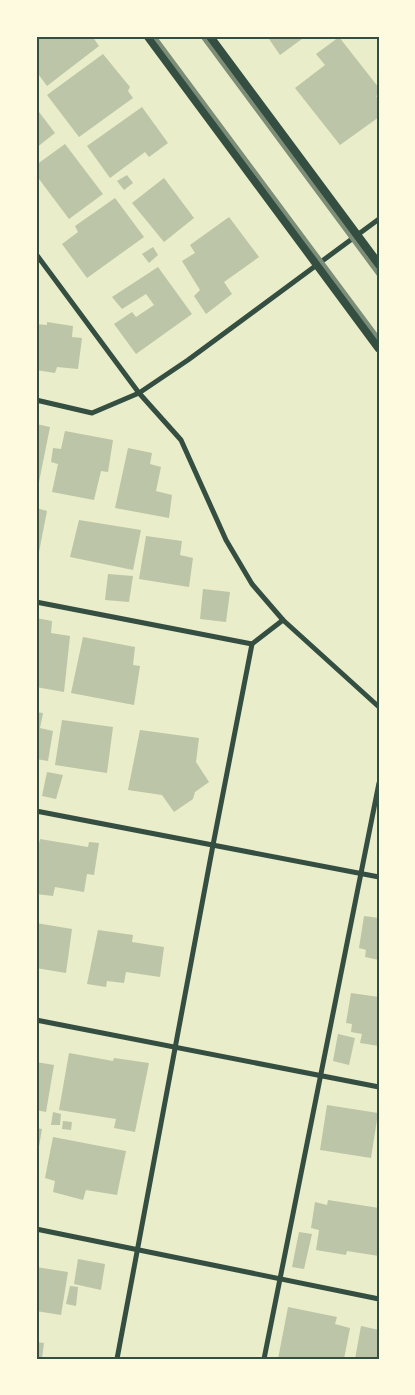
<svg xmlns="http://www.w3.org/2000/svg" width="415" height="1395" font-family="'Exo 2',sans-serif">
	<rect width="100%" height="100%" fill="#e9edc9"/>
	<g fill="#bcc5a7">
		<path d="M36,36h56l7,10 -52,40 -11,-15z"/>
		<path d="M267,36h39l-26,19z"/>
		<path d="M339,37l40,51v6l-3,2 3,4v17l-39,28 -45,-57 30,-23 -9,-11z"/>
		<path d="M103,54l27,33 -2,4 5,7 -54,39 -32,-42z"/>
		<path d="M142,107l26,36 -19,14 -4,-5 -35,26 -23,-32z"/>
		<path d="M36,108l19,25 -19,15z"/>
		<path d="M65,144l38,50 -34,25 -33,-44v-10z"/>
		<path d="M127,175l6,8 -9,7 -7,-9z"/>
		<path d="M164,178l30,40 -30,24 -32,-39z"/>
		<path d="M115,198l29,39 -57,41 -25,-34 16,-12 -3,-6z"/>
		<path d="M229,217l30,40 -35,25 8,12 -26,20 -12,-18 6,-6 -18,-29 13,-8 -5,-8z"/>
		<path d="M153,247l5,8 -9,8 -7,-9z"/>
		<path d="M158,267l34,47 -56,40 -22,-30 18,-12 4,5 18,-12 -8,-11 -24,15 -10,-12z"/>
		<path d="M47,322l26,4 -1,11 10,1 -4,31 -21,-2 -2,6 -19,-3v-46l11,1z"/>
		<path d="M36,424l14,3 -13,65h-1z"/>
		<path d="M65,431l48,9 -5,32 -7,-1 -7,29 -42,-8 6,-28 -7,-2 2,-14 8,1z"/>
		<path d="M128,448l24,5 -2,11 11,3 -5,24 16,4 -3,23 -54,-10z"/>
		<path d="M36,508l11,3 -8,41h-3z"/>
		<path d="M79,520l62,10 -8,40 -63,-13z"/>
		<path d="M146,536l36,5 -2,14 13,3 -4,29 -50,-8z"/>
		<path d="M108,574l25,2 -4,26 -24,-2z"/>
		<path d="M203,589l27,3 -4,30 -26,-3z"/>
		<path d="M36,618l16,3 -1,12 19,3 -6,56 -28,-5z"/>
		<path d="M83,637l52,10 -2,18 7,1 -6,39 -63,-12z"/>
		<path d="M36,712l7,1 -3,15 13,3 -5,30 -12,-2z"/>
		<path d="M62,720l51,7 -6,46 -52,-8z"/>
		<path d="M140,730l59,8 -3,24 13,20 -14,10 -2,7 -19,13 -12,-17 -34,-5z"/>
		<path d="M47,772l16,3 -7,24 -14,-3z"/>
		<path d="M40,839l48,8 1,-5 10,1 -5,32 -7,-1 -3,18 -29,-5 -2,9 -17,-2v-46h2z"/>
		<path d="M364,916l15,2v42l-14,-3 1,-7 -7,-2z"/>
		<path d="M36,923l36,6 -6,44 -30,-5z"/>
		<path d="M98,930l35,5 -1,7 32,5 -4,30 -34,-5 -2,11 -17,-2 -1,6 -19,-3z"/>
		<path d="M351,993l28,4v49l-19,-3 2,-9 -11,-2 1,-8 -6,-1z"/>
		<path d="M338,1034l17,4 -6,27 -16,-4z"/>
		<path d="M69,1053l44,8 1,-3 35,5 -14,69 -21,-4 2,-9 -57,-9z"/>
		<path d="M36,1062l18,3 -8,47 -10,-2z"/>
		<path d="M327,1105l51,8 -7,45 -51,-8z"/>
		<path d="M53,1112l8,2 -1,11h-9z"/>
		<path d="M63,1121l9,1 -1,8 -9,-1z"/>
		<path d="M36,1128l6,1 -5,29h-1z"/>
		<path d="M53,1137l73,14 -9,44 -31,-5 -3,10 -30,-8 2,-11 -10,-3z"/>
		<path d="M328,1200l51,8v48l-32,-5 -1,4 -30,-5 3,-20 -8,-2 4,-26 12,3z"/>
		<path d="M299,1232l13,2 -8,35 -12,-2z"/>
		<path d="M78,1259l27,5 -4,26 -27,-6z"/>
		<path d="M36,1267l32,5 -7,43 -25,-4z"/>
		<path d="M70,1286l8,1 -2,19 -10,-2z"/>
		<path d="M288,1307l49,10 -2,7 15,4 -6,31h-66z"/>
		<path d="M361,1326l18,4v29h-24z"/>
		<path d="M36,1342l8,1 -2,16h-6z"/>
	</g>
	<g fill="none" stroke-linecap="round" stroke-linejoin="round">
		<g stroke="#344e41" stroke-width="5">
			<path d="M36,254l103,139 42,47 45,100 26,44 31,36 96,87"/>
			<path d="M36,400l56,13 47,-20 49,-33 191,-141"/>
			<path d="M36,602l216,42"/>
			<path d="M36,811l343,66"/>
			<path d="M36,1020l343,67"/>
			<path d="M36,1229l343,70"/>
			<path d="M117,1359l96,-514 39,-201 31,-24"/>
			<path d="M264,1359l115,-576"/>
		</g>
		<g stroke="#344e41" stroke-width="9">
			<path d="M148,36l231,312"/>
			<path d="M209,36l170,229"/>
		</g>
		<g stroke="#7c8e77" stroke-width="4">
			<path d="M154,36l225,303"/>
			<path d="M202,36l177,239"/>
		</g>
	</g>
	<rect width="415" height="1395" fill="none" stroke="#fefae0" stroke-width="75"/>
	<rect x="38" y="38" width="340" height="1320" fill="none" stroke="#344e41" stroke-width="2"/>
</svg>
